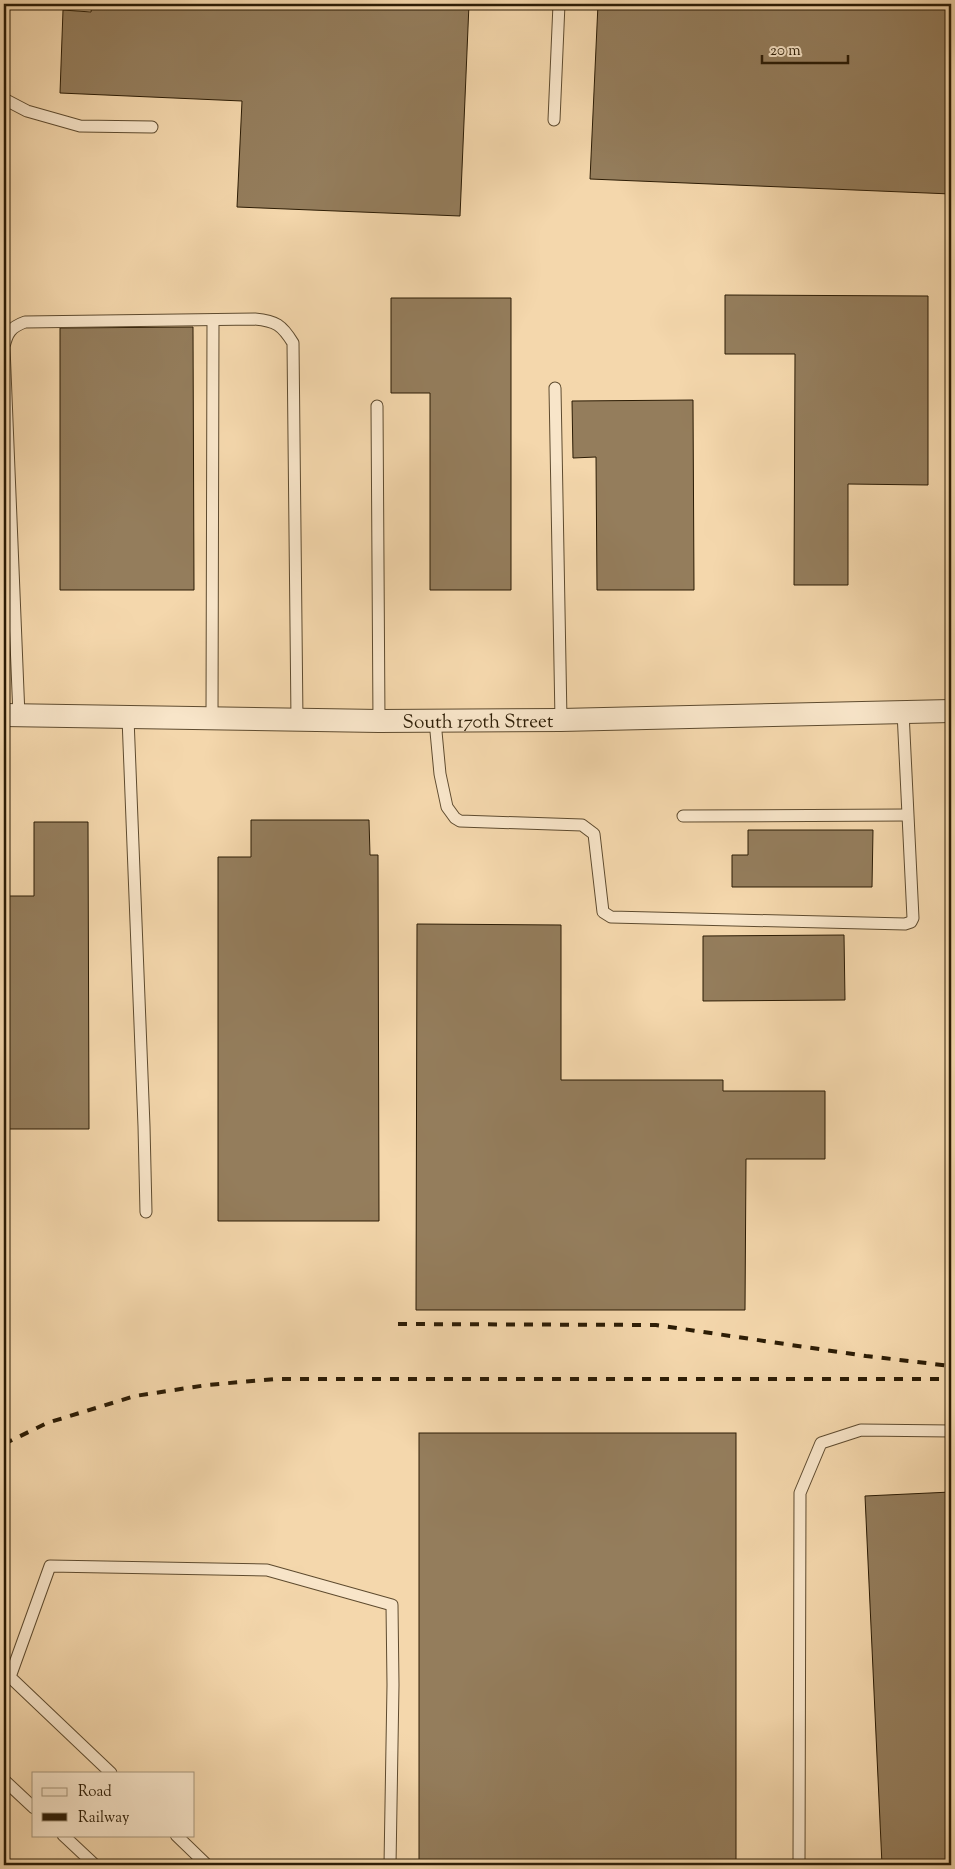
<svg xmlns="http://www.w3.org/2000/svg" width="955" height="1869" font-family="'Sorts Mill Goudy',serif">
	<rect width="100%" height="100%" fill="#f4d7ac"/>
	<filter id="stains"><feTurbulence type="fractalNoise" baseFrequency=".004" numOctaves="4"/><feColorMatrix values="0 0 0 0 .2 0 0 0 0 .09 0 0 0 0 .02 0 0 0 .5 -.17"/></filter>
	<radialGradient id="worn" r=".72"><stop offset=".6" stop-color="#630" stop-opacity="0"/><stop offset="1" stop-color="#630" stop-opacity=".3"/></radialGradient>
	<g fill="#947d5c" stroke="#2c1c05">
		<path d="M92,4h377l-9,212 -223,-9 5,-106 -182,-8 3,-83 28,2z"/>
		<path d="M598,4h353v190l-361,-15z"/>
		<path d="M725,295l203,1v189l-80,-1v101h-54l1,-231h-70z"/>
		<path d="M391,298h120v292h-81v-197h-39z"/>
		<path d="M193,327l1,263h-134v-262z"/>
		<path d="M693,400l1,190h-97l-1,-133 -23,1 -1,-57z"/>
		<path d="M251,820h118l1,35h8l1,366h-161v-364h33z"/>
		<path d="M34,822h54l1,307h-85v-233h30z"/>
		<path d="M748,830h125l-1,57h-140v-32h16z"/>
		<path d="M417,924l144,1v155h162v11h102v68h-79l-1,151h-329z"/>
		<path d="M844,935l1,65 -142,1v-65z"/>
		<rect x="419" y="1433" width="317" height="432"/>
		<path d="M951,1492v373h-69l-17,-369z"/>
		<rect x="4" y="1825" width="2" height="40"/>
	</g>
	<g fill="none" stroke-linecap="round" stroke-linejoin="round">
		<g stroke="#5e4b2f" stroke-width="13">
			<g id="lane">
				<path d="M4,99l23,12 53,15 72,1"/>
				<path d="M554,120l5,-116"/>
				<path d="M555,388l6,332"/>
				<path d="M377,406l2,315"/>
				<path d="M19,716l-15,-369c3,-14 7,-20 21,-25l230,-3c21,2 27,6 38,24l4,377"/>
				<path d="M128,718l16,408 2,86"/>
				<path d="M212,719l1,-399"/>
				<path d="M435,721l5,53 7,33 8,11 5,3 122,4 12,9 9,78 8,5 294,7 6,-2 2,-4 -10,-206"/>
				<path d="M683,816l224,-1"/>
				<path d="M111,1773l-101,-96 40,-111 217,4 125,35 1,80 -3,180"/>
				<path d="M4,1780l30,28"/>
				<path d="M63,1835l32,30"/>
				<path d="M176,1835l31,30"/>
				<path d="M799,1865l1,-372 21,-50 40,-13 90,1"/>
			</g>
		</g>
		<g stroke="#5e4b2f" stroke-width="24">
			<g id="street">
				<path id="s1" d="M4,715l375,6 182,-1 390,-9"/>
			</g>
		</g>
		<use href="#lane" stroke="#f8e5c9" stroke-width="11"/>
		<use href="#street" stroke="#f8e5c9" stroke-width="22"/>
		<g stroke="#2c1c05" stroke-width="4" stroke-dasharray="9 9" stroke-linecap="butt">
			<path d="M398,1324l258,1 210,31 85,10"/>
			<path d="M4,1444l43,-21 88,-27 72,-11 68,-6h676"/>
		</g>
	</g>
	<g text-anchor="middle" stroke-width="4" stroke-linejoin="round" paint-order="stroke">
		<g font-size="19" fill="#2c1c05" stroke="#f8e5c9">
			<text dy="7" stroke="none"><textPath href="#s1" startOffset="474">South 170th Street</textPath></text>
		</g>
	</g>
	<rect width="955" height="1869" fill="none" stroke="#f4d7ac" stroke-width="20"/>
	<rect x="5" y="5" width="945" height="1859" fill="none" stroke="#2c1c05" stroke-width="2.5"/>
	<rect x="10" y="10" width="935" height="1849" fill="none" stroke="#2c1c05"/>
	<rect x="32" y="1772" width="162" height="65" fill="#f8e5c9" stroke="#a6957b"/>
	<rect x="42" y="1788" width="25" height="8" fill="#f8e5c9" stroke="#a6957b"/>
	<text x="78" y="1796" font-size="15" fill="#2c1c05">Road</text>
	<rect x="42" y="1813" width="25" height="8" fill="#2c1c05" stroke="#a6957b"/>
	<text x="78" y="1822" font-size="15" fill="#2c1c05">Railway</text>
	<path d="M762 55v8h86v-8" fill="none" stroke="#2c1c05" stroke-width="2.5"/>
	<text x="770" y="55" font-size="15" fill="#2c1c05" stroke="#f8e5c9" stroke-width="4" paint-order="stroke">20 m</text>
	<rect width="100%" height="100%" filter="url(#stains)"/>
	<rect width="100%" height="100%" fill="url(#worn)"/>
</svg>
